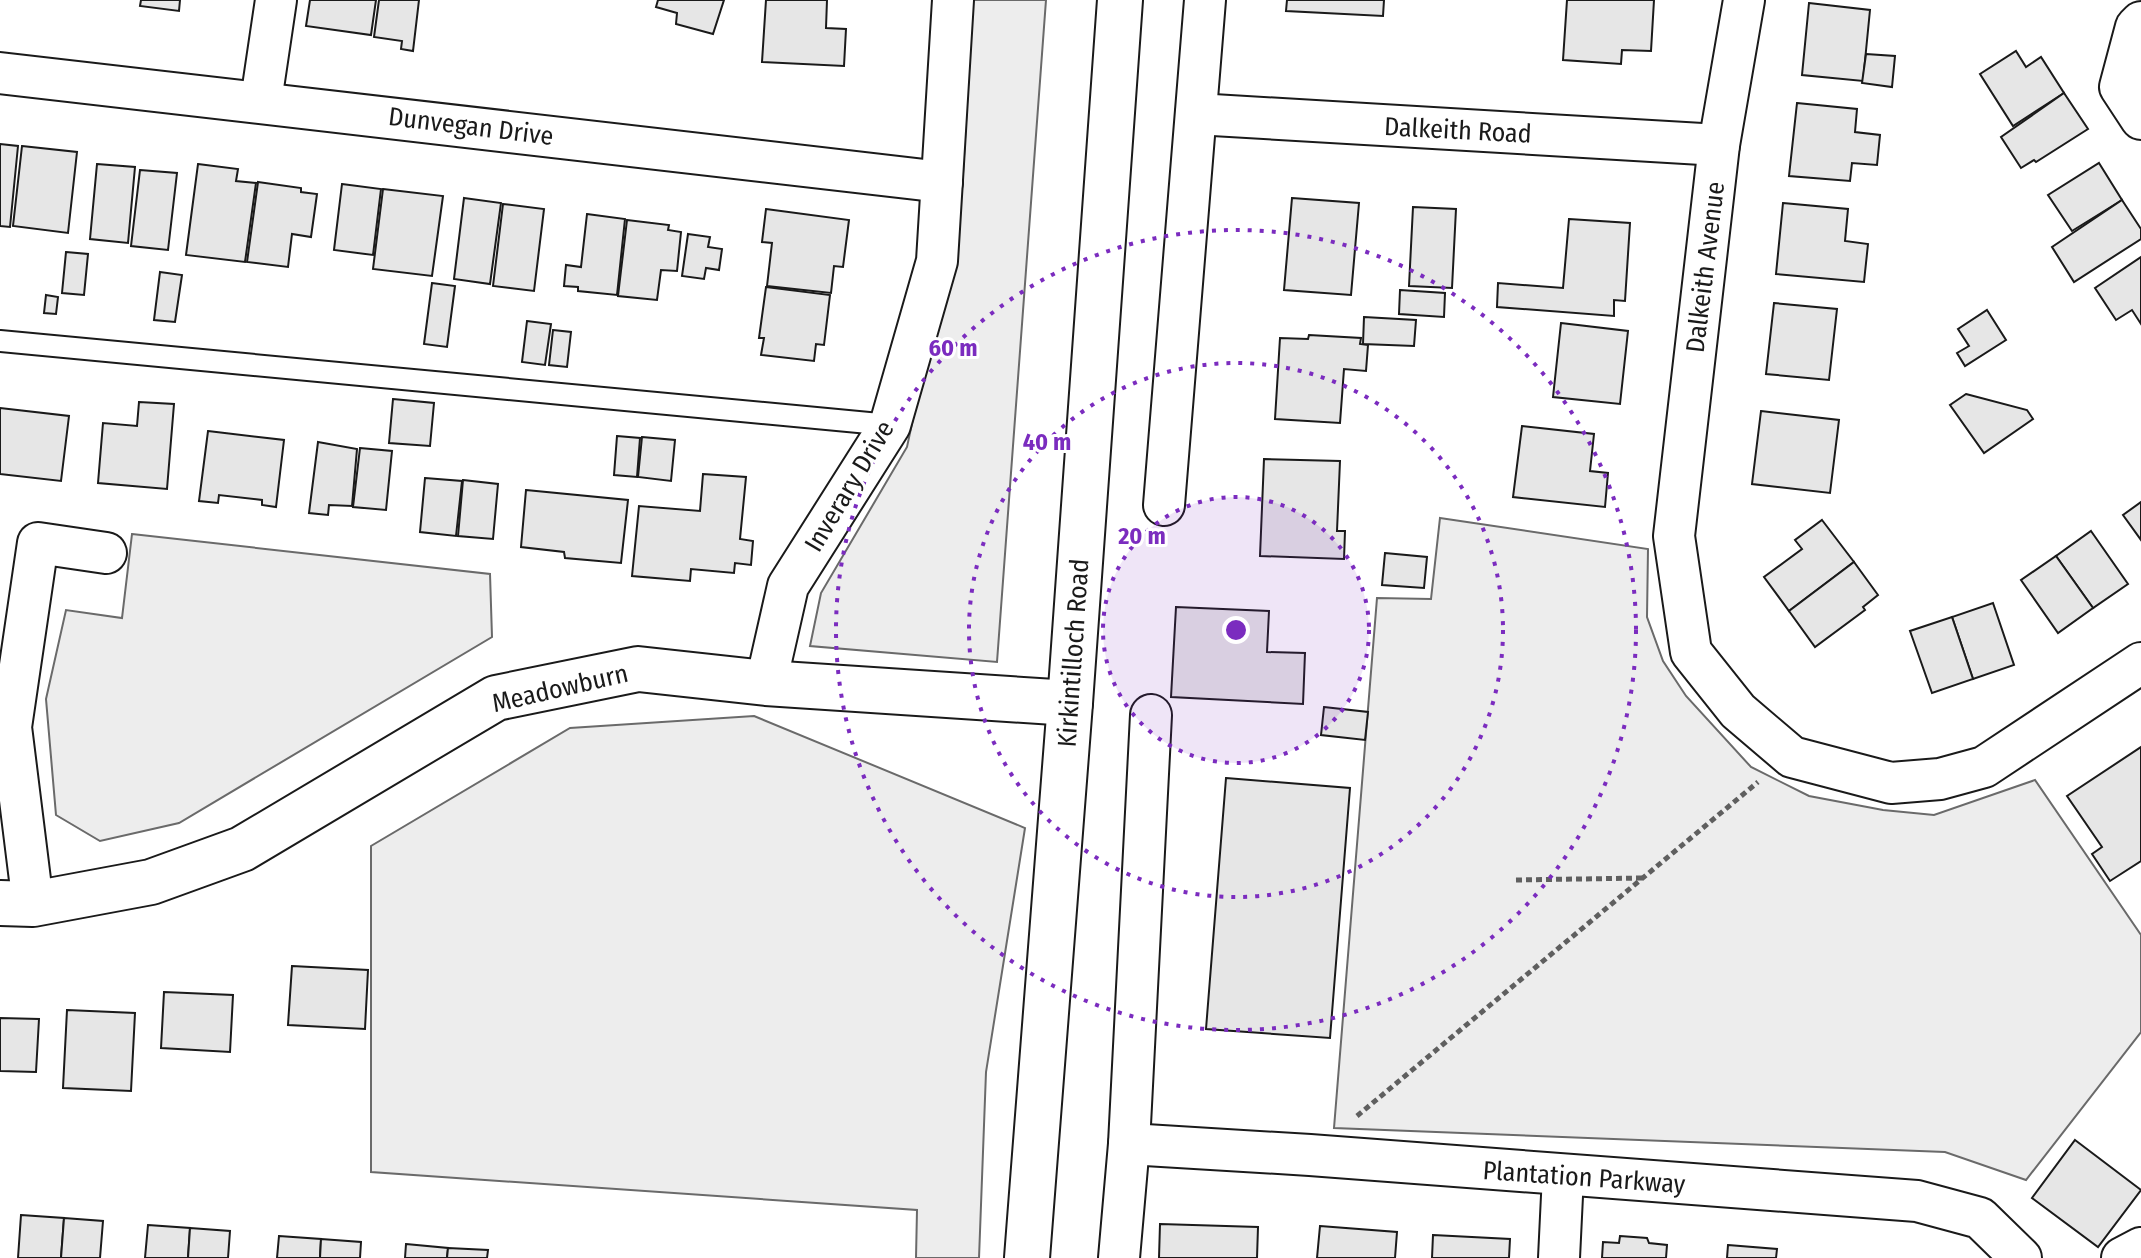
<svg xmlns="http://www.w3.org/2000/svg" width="2141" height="1258" font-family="'Fira Sans Condensed',sans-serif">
	<rect width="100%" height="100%" fill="#fff"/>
	<g fill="#ededed" stroke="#6a6a6a" stroke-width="2">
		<path d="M973,0h73l-49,662 -187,-16 11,-53 86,-146 55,-256z"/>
		<path d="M1440,518l208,31 -1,68 16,44 23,35 65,71 58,29 74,14 51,5 101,-35 106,155v97l-115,148 -81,-28 -611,-24 43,-530 54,1z"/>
		<path d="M132,534l358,40 2,63 -313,186 -79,18 -44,-26 -10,-116 20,-89 56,8z"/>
		<path d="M754,716l271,112 -39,244 -7,186h-63l1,-48 -546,-38v-326l199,-118z"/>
	</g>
	<g fill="#e6e6e6" stroke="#1a1a1a" stroke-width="2">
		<path d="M141,0h39l-1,11 -39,-5z"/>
		<path d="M310,0h66l-5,35 -65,-9z"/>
		<path d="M379,0h40l-6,51 -12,-2 1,-8 -28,-4z"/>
		<path d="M658,0h66l-11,34 -37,-10 1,-11 -21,-6z"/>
		<path d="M766,0h61l-1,28 20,1 -2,37 -82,-4z"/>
		<path d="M1287,0h97l-1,16 -97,-5z"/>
		<path d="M1567,0h87l-3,51 -29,-1 -1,14 -58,-4z"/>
		<path d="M1809,3l61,7 -7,71 -61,-6z"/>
		<path d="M2016,51l10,16 15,-10 23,36 -51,33 -33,-52z"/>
		<path d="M1866,54l29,2 -3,31 -30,-4z"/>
		<path d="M2064,93l24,36 -52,33 -2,-2 -13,8 -20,-31z"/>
		<path d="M1797,103l60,6 -2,23 25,3 -3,30 -25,-2 -2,18 -61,-5z"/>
		<path d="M0,144l18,2 -8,81 -10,-1z"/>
		<path d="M22,146l55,6 -9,81 -55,-7z"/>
		<path d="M2099,163l23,37 -50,31 -24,-36z"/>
		<path d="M97,164l38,3 -7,76 -38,-4z"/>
		<path d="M198,164l40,5 -2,12 20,2 -11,79 -59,-7z"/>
		<path d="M140,170l37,3 -9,77 -37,-4z"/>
		<path d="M258,182l43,6v4l16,2 -6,43 -19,-3 -4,33 -41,-5z"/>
		<path d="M342,184l39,5 -8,66 -39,-5z"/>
		<path d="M383,189l60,7 -11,80 -59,-7z"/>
		<path d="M464,198l37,5 -11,81 -36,-5z"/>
		<path d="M1292,198l67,5 -8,92 -67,-5z"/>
		<path d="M2122,200l19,29v10l-67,43 -22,-35z"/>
		<path d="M1783,203l65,6 -3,32 23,3 -4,38 -88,-8z"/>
		<path d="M503,204l41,5 -10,82 -41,-5z"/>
		<path d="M1413,207l43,2 -4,79 -43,-2z"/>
		<path d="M766,209l83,11 -6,47 -9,-1 -3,27 -64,-7 5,-43 -10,-1z"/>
		<path d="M587,214l38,5 -8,76 -39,-4v-4l-14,-1 2,-21 15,2z"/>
		<path d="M1569,219l61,4 -5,78 -11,-1v16l-117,-9 1,-24 65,5z"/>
		<path d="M627,220l42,5 -1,5 13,2 -4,39 -16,-1 -4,30 -39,-4z"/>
		<path d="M688,234l22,3 -2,10 14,2 -3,21 -13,-2 -2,11 -22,-3z"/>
		<path d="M66,252l22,2 -4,41 -22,-2z"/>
		<path d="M2141,257v67l-9,-14 -16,10 -21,-32z"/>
		<path d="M160,272l22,3 -7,47 -21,-2z"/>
		<path d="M432,283l23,3 -8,61 -23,-3z"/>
		<path d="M766,287l64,8 -6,50 -8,-1 -2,17 -53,-6 3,-17h-5z"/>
		<path d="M1400,290l45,3 -1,24 -45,-3z"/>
		<path d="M46,295l12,2 -2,17 -12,-1z"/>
		<path d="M1774,303l63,6 -8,71 -63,-6z"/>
		<path d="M1987,310l19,30 -41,26 -8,-13 12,-7 -11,-17z"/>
		<path d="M1364,317l52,3 -2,26 -51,-2z"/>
		<path d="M527,321l24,3 -6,41 -23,-3z"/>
		<path d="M1561,323l67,8 -8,73 -67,-7z"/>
		<path d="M553,330l18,2 -4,35 -18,-2z"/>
		<path d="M1309,335l52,3 -1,6 8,1 -2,26 -22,-2 -4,54 -65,-4 5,-81 28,1z"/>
		<path d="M1966,394l61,16 6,9 -49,34 -34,-48z"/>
		<path d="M393,399l41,4 -4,43 -41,-3z"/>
		<path d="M139,402l35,2 -7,85 -69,-6 5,-60 34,3z"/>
		<path d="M0,408l69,8 -8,65 -61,-7z"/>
		<path d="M1761,411l78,9 -9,73 -78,-9z"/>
		<path d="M1522,426l72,8 -4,37 18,2 -3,34 -92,-10z"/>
		<path d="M208,431l76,9 -8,67 -14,-2v-5l-43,-5 -1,8 -19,-2z"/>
		<path d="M617,436l23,2 -3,39 -23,-2z"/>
		<path d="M642,437l33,3 -4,41 -33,-4z"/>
		<path d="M318,442l39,7 -5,57 -23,-1 -1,10 -19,-2z"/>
		<path d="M360,448l32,3 -6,59 -33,-3z"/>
		<path d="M1264,459l76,2 -3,70h8l-1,28 -84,-3z"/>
		<path d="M703,474l43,3 -6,62 13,2 -2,24 -16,-2 -1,10 -43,-4 -1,12 -58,-5 7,-70 61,5z"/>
		<path d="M425,478l37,3 -6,55 -36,-4z"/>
		<path d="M463,480l35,4 -5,55 -35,-3z"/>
		<path d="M526,490l102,10 -7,63 -56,-5 -1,-6 -43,-5z"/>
		<path d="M2141,502v38l-18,-25z"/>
		<path d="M1822,520l32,42 -65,49 -25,-34 38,-28 -7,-9z"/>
		<path d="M2091,531l37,53 -35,24 -37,-52z"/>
		<path d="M1385,553l42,4 -3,31 -42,-3z"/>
		<path d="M2056,556l37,52 -35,25 -37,-53z"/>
		<path d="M1854,562l24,33 -15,12 2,3 -50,37 -26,-36z"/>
		<path d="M1993,603l21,62 -41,14 -21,-62z"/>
		<path d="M1176,607l93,4 -2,41 38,1 -2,51 -132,-7z"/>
		<path d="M1952,617l21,62 -41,14 -22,-62z"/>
		<path d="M1324,707l44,5 -3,28 -44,-5z"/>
		<path d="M2141,747v114l-31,20 -18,-27 10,-7 -35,-51z"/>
		<path d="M1226,778l124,10 -20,250 -124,-9z"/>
		<path d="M292,966l76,4 -3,59 -77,-4z"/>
		<path d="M164,992l69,3 -3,57 -69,-4z"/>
		<path d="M67,1010l68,3 -4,78 -68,-3z"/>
		<path d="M0,1018l39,1 -3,53 -36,-1z"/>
		<path d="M2075,1140l66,50 -43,57 -66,-49z"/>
		<path d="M21,1215l43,3 -3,40h-43z"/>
		<path d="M64,1218l39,3 -3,37h-39z"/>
		<path d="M1160,1224l98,3 -1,31h-98z"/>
		<path d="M148,1225l42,3 -2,30h-43z"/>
		<path d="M1320,1226l77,6 -2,26h-78z"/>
		<path d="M190,1228l40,3 -2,27h-40z"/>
		<path d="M1433,1235l77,4 -1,19h-77z"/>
		<path d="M279,1236l42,3 -1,19h-43z"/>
		<path d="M1620,1236l27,2 2,5 18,2 -1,13h-64l1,-16 16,1z"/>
		<path d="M321,1239l40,3 -1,16h-40z"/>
		<path d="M406,1244l42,4 -1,10h-42z"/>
		<path d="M1728,1245l49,4 -1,9h-49z"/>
		<path d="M448,1248l40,2 -1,8h-40z"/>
	</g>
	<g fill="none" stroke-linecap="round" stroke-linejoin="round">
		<g stroke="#1a1a1a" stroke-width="24">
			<path id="service" d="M0,341l890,84"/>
		</g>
		<g stroke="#1a1a1a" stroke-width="44">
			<g id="minor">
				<path d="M1744,0l-25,145 -45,391 17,116 47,59 54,46 99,26 49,-4 44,-12 157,-104"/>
				<path d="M2141,22l-5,5 -16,60 21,32"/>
				<path d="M0,73l942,109"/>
				<path d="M261,101l15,-101"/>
				<path d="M1196,114l523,31"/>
				<path d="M1164,505l41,-505"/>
				<path d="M766,683l22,-97 102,-161 47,-164 16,-261"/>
				<path d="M33,904l-22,-177 27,-184 68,10"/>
				<path d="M1129,1144l181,11 607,46 63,17 41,40"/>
				<path d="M1119,1258l10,-114 22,-429"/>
				<path d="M1559,1258l4,-83"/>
				<path d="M2122,1258l19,-10"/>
			</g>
		</g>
		<g stroke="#1a1a1a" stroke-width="48">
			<path id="tertiary" d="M0,903l33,1 118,-22 91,-33 254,-151 142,-29 128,14 304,20"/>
		</g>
		<g stroke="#1a1a1a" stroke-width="48">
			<path id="primary" d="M1027,1258l43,-555 50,-703"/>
		</g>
		<g stroke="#5f5f5f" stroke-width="5" stroke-dasharray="6 4" stroke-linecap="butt">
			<path d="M1516,880l127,-2"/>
			<path d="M1357,1116l401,-334"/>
		</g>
		<use href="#service" stroke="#fff" stroke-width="20"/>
		<use href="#minor" stroke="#fff" stroke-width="40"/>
		<use href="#tertiary" stroke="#fff" stroke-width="44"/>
		<use href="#primary" stroke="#fff" stroke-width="44"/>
	</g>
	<circle cx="1236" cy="630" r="133" fill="#7b2cbf" fill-opacity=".12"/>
	<g fill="none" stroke="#7b2cbf" stroke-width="4" stroke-dasharray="4 8">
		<circle cx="1236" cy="630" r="133"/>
		<circle cx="1236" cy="630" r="267"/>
		<circle cx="1236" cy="630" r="400"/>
	</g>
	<g text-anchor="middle" stroke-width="6" stroke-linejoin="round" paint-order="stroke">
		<g font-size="26" fill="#1a1a1a" stroke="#fff">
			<text transform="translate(471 126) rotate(7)" y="9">Dunvegan Drive</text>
			<text transform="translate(1458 130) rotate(3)" y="9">Dalkeith Road</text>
			<text transform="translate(1705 267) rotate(-83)" y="9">Dalkeith Avenue</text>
			<text transform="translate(849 486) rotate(-59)" y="9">Inverary Drive</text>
			<text transform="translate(1073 653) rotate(-86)" y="9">Kirkintilloch Road</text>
			<text transform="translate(560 688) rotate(-13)" y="9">Meadowburn</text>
			<text transform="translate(1584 1177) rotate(4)" y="9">Plantation Parkway</text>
		</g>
	</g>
	<circle cx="1236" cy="630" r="12" fill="#7b2cbf" stroke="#fff" stroke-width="4"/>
	<g font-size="24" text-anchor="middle" font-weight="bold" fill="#7b2cbf" stroke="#fff" stroke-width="6" stroke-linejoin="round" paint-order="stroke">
		<text x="953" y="356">60 m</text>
		<text x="1047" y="450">40 m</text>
		<text x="1142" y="544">20 m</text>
	</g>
</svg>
